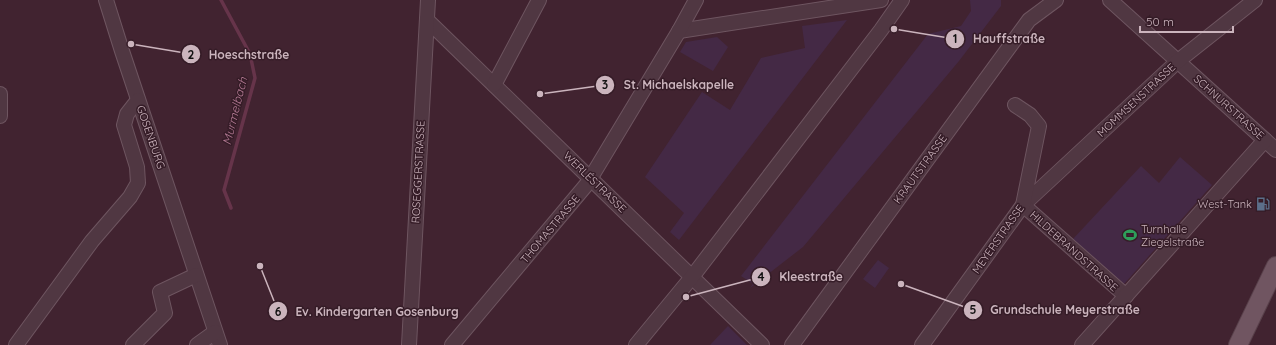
<svg xmlns="http://www.w3.org/2000/svg" width="1276" height="345" font-family="Quicksand,sans-serif">
	<rect width="100%" height="100%" fill="#412330"/>
	<g fill="#442945">
		<path d="M970,0h31v6l-42,55 -156,186 -53,41 3,-4 -12,-8 187,-242 33,-8 10,-15z"/>
		<path d="M847,20l-168,220 -9,-8 14,-19 -39,-36 57,-85 28,18 31,-52 44,-10 -3,-22z"/>
		<path d="M717,37l11,10 -15,24 -33,-19 6,-10z"/>
		<path d="M1180,157l32,28 -88,99 -51,-45 68,-73 18,17z"/>
		<path d="M878,260l11,8 -14,20 -12,-9z"/>
		<path d="M728,326l19,19h-37z"/>
	</g>
	<g fill="none" stroke-linecap="round" stroke-linejoin="round">
		<path stroke="#66344a" stroke-width="3.5" d="M221,0l29,54 5,24 -31,112 7,18"/>
		<g stroke="#6e5560" stroke-width="16">
			<g id="minor">
				<path d="M106,0l16,51 98,294"/>
				<path d="M1110,0l166,150"/>
				<path d="M427,20l335,325"/>
				<path d="M679,31l202,-31"/>
				<path d="M494,85l45,-85"/>
				<path d="M0,94v22"/>
				<path d="M1023,205l155,-144 77,-61"/>
				<path d="M1023,205l103,91"/>
				<path d="M16,345l76,-104 38,-44 8,-14 -1,-16 -13,-42 3,-11 11,-14"/>
				<path d="M133,345l32,-32 -5,-21 36,-17"/>
				<path d="M197,345l18,-13"/>
				<path d="M409,345l19,-345"/>
				<path d="M452,345l135,-161 92,-153 17,-31"/>
				<path d="M636,345l56,-68 189,-247 21,-30"/>
				<path d="M792,345l237,-325 27,-20"/>
				<path d="M922,345l101,-140 16,-79 -9,-11 -15,-10"/>
				<path d="M1082,345l183,-205"/>
			</g>
		</g>
		<g stroke="#59414b" stroke-width="20">
			<path id="major" d="M1238,345l38,-79"/>
		</g>
		<use href="#minor" stroke="#503742" stroke-width="14"/>
		<use href="#major" stroke="#705561" stroke-width="18"/>
	</g>
	<defs>
		<g id="fuel-bare" transform="scale(1.08)"><path d="M-5.5-6h7V0h2V4h1.3V-2.5L3-4.5l.8-.8L6-3V5H2.5V1h-1V6h-7ZM-4.2-4.7v3.2H.2V-4.7Z" fill="#5c6f8a" stroke="#351c27" stroke-width="2.5" paint-order="stroke"/></g>
		<g id="stadium-bare" transform="scale(1.08)"><path d="M0-5a6.5 5 0 1 0 0 10a6.5 5 0 1 0 0-10ZM-3.5-1.8h7v3.6h-7Z" fill="#2e9e5b" stroke="#351c27" stroke-width="2.5" paint-order="stroke"/></g>
	</defs>
	<g fill-rule="evenodd">
		<use href="#fuel-bare" x="1263" y="204"/>
		<use href="#stadium-bare" x="1130" y="235"/>
	</g>
	<g text-anchor="middle" stroke-width="3" stroke-linejoin="round" paint-order="stroke">
		<g font-size="11" fill="#cbb4bd" stroke="#351c27">
			<text transform="translate(1136 100) rotate(-43)" y="4">MOMMSENSTRASSE</text>
			<text transform="translate(1229 107) rotate(42)" y="4">SCHNURSTRASSE</text>
			<text transform="translate(151 137) rotate(71)" y="4">GOSENBURG</text>
			<text transform="translate(920 169) rotate(-54)" y="4">KRAUTSTRASSE</text>
			<text transform="translate(418 172) rotate(-87)" y="4">ROSEGGERSTRASSE</text>
			<text transform="translate(595 182) rotate(44)" y="4">WERLÉSTRASSE</text>
			<text transform="translate(550 229) rotate(-50)" y="4">THOMASTRASSE</text>
			<text transform="translate(998 239) rotate(-55)" y="4">MEYERSTRASSE</text>
			<text transform="translate(1074 251) rotate(42)" y="4">HILDEBRANDSTRASSE</text>
		</g>
		<g font-size="11" fill="#cbb4bd" stroke="#351c27" text-anchor="end">
			<text x="1252" y="208">West-Tank</text>
			<text x="1141" y="233" text-anchor="start">Turnhalle<tspan x="1141" dy="13">Ziegelstraße</tspan></text>
		</g>
		<g font-size="12" font-style="italic" fill="#b47a94" stroke="#351c27">
			<text transform="translate(235 111) rotate(-76)" y="4">Murmelbach</text>
		</g>
	</g>
	<path fill="none" stroke="#cbb4bd" stroke-width="1.5" d="M894 29L955 39M131 44L191 54M540 94L605 85M686 297L761 277M901 284L973 310M260 266L278 311"/>
	<g fill="#cbb4bd" stroke="#351c27" stroke-width="1.5">
		<circle cx="894" cy="29" r="4"/>
		<circle cx="131" cy="44" r="4"/>
		<circle cx="540" cy="94" r="4"/>
		<circle cx="686" cy="297" r="4"/>
		<circle cx="901" cy="284" r="4"/>
		<circle cx="260" cy="266" r="4"/>
		<circle cx="955" cy="39" r="10"/>
		<circle cx="191" cy="54" r="10"/>
		<circle cx="605" cy="85" r="10"/>
		<circle cx="761" cy="277" r="10"/>
		<circle cx="973" cy="310" r="10"/>
		<circle cx="278" cy="311" r="10"/>
	</g>
	<g font-size="12" text-anchor="middle" font-weight="bold" fill="#111">
		<text x="955" y="43">1</text>
		<text x="191" y="59">2</text>
		<text x="605" y="89">3</text>
		<text x="761" y="281">4</text>
		<text x="973" y="314">5</text>
		<text x="278" y="316">6</text>
	</g>
	<g font-size="12" text-anchor="middle" font-weight="bold" fill="#cbb4bd" stroke="#351c27" stroke-width="3" stroke-linejoin="round" paint-order="stroke">
		<text x="1009" y="43">Hauffstraße</text>
		<text x="249" y="59">Hoeschstraße</text>
		<text x="679" y="89">St. Michaelskapelle</text>
		<text x="811" y="281">Kleestraße</text>
		<text x="1065" y="314">Grundschule Meyerstraße</text>
		<text x="377" y="316">Ev. Kindergarten Gosenburg</text>
	</g>
	<path d="M1140 26v6h93v-6" fill="none" stroke="#cbb4bd" stroke-width="2"/>
	<text x="1146" y="26" font-size="12" fill="#cbb4bd" stroke="#351c27" stroke-width="3" paint-order="stroke">50 m</text>
</svg>
